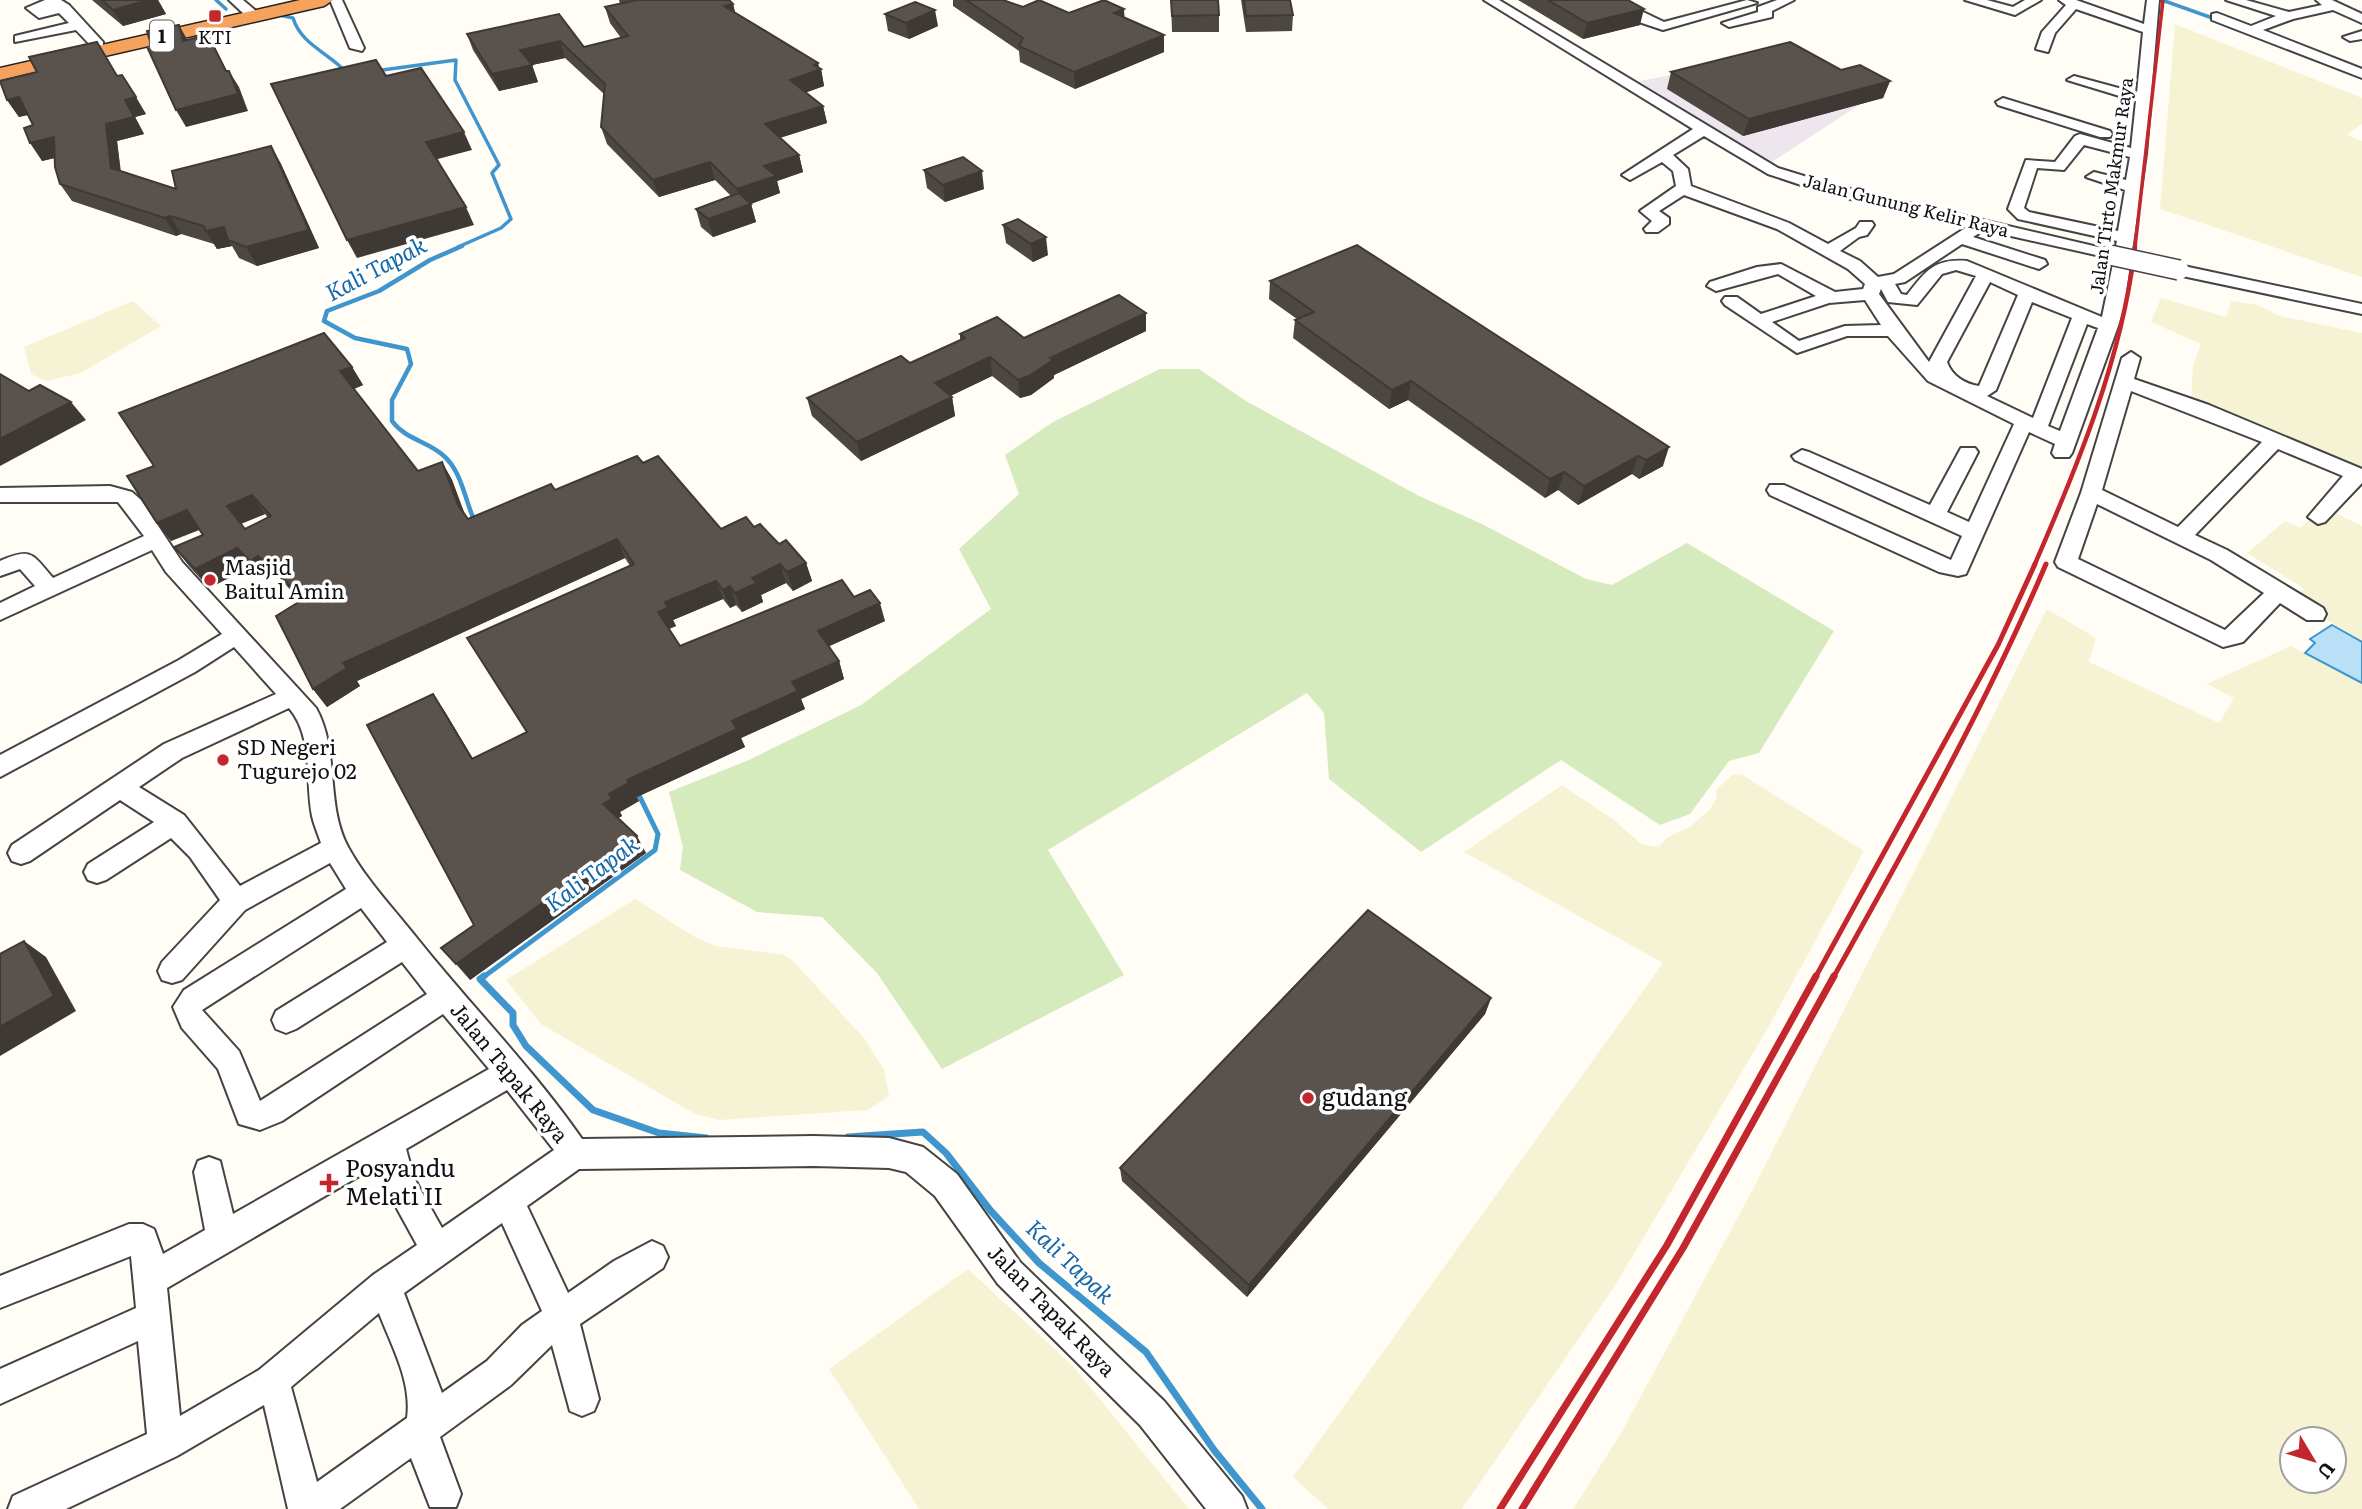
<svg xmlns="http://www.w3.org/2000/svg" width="2362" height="1509" font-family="Literata,serif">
	<rect width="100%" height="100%" fill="#fffdf5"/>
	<path fill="#eee6ef" d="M1751,60l131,30 -113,74 -130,-83z"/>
	<g fill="#f6f3d4" fill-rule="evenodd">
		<path d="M2175,24l187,74v26l-15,11 15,6v136l-202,-68z"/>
		<path d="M2161,298l65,19 5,-16 27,4 22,11 82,17v147l-171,-77 2,-38 8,-21 -50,-22z"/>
		<path d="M133,301l28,25 -80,47 -35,8 -15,-7 -7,-27z"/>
		<path d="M2325,508l37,18v116l-71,-45 14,-8 -58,-36 38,-32 15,7z"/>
		<path d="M2047,609l49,29 -7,24 130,61 15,-25 -27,-14 84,-38 71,37v826h-789l48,-76 130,-240zM2292,1439h42v42h-42z"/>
		<path d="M1741,774l123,77 -96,177 -152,256 -154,225h-134l-35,-32 370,-514 -199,-111 98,-67 51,34 28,25 17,3 10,-10 22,-10 20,-18 7,-11 -1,-8 16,-15z"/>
		<path d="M635,899l60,38 21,9 68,9 10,7 70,76 20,32 5,26 -21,14 -149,10 -24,-6 -154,-90 -35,-44z"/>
		<path d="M968,1269l105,97 116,143h-270l-90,-140z"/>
	</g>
	<path fill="#d5ebbd" d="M1160,369h39l47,32 173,95 63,28 104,55 26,6 75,-42 147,88 -75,122 -30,8 -39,53 -30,11 -99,-65 -140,92 -92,-73 -5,-66 -17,-20 -259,157 76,125 -182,94 -65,-96 -55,-56 -65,-5 -77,-42 3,-23 -14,-55 80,-32 112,-55 130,-96 -32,-60 60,-55 -14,-39 48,-33z"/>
	<path fill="#b9e0f7" stroke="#3f96cf" stroke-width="2" d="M2332,625l30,17v41l-57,-30 10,-10 -5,-4z"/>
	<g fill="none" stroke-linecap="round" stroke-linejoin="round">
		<g stroke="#3f96cf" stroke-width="3.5">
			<path d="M216,0l10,9"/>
			<path d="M2162,0l56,20"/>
			<path d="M280,15l13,3c8,26 34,34 52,53"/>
			<path d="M375,71l81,-11 -1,20 44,85 -7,8 19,46 -10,9 -43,19"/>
		</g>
		<path stroke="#3f96cf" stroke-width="4.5" d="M462,246l-32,14 -51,31 -52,20 -3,10 31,17 52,11 4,15 -19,36v21c14,19 36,20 52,35 18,16 21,45 31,66"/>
		<path stroke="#3f96cf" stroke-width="5" d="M482,978l173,-128 3,-16 -21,-43"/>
		<g stroke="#3f96cf" stroke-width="7">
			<path d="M484,976l-4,3 33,34v12l13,21 67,64 66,23 47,5"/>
			<path d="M848,1137l75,-5 23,21 44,57 49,53 107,89 68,98 48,59"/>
		</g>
		<g stroke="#444" stroke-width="4">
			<g id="minor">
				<path d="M45,0h16l8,5 34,37v6h-10l-17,-18 -61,12v-6l54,-13 -10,-10 -20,5 -13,-10z"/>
				<path d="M229,0h14l13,11 -12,3z"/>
				<path d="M330,0h12l22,48 -2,3 -12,-3z"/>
				<path d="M1484,0h15l279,168 55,17 282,66 2,-10 -99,-22 -10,-10 18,-49 29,2 20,-26 5,-2 51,14 5,-47 -69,-21 7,-4 63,17 6,-61 -67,-23 -21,24 -7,19 -12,-3 6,-17 24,-27 -7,-5h17l68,24 3,-24h12l-13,154 -22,153 -6,19 -46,127 -3,4h-14l-3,-4 3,-9 -26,-12 -63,142 -8,2 -19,-4 -169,-77 -3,-5 3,-5h14l167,75 11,-24 -167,-76 -3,-4 10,-6 7,2 121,53 31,-57h14l3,4 -31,60 22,10 45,-98 -86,-43 -40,-45h-41l-50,17 -72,-48 -3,-4 3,-4h12l24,17 55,-18 -38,-22 -62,17 -9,-5 3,-4 47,-15 24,-3 54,28 28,-3 2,-5 -17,-15 -71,-40 -93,-34 -25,16 10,7v6l-11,8h-12l-2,-3 8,-8 -12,-10 36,-25 -3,-15 -11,-9 -32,18 -8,-5 71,-46zM1704,136l64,38 54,18 145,35 -73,47 -16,3 -18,-16 -20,-10 19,-14 8,-2 7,-10 -2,-3h-12l-4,6 -28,16 -39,-21 -98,-37 -3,-17 -15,-14zM2084,145l46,12 -4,23 -32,-8 -8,5 39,13 -7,41 -89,-19 -5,-4 13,-40 27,2zM1984,230l130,29 -12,58 -135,-56c-33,-3 -42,11 -60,34l-6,-1 -6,-10 10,-2 57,-38 77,25 8,-5 -2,-4 -72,-23zM1956,270l20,6 -47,86 -50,-68 2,-5 7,13 29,3 25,-31zM1990,282l28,13 -39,91c-14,-2 -27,-10 -32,-24zM1865,300l16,25 -36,1 -46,15 -27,-19 57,-19zM2032,302l40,16 -39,100 -46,-22 9,-6zM2087,324l11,4 -38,103 -12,-5z"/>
				<path d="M1603,0h15l46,22 83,-22 10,3 -94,27 -27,-9z"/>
				<path d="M1777,0h17l-22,11v6l-43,10 -7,-4 36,-11v-5z"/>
				<path d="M1965,0h22l26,7 12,-7h16l-26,15z"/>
				<path d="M2226,0h20l43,12 33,-7 -6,-5h16l30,14v9l-29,-13 -40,9 -30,11 99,39v9l-150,-58v-6l5,-1 34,13 25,-10z"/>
				<path d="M2362,31v8l-12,2 -7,-4z"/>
				<path d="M2003,98l107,33 2,3 -2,3h-10l-102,-32 -2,-3z"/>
				<path d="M2179,265l183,39v10l-189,-40 -3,-4 3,-4z"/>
				<path d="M2131,352l9,6 -6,21 75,26 153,64v14l-37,39 -7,2 -10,-7 35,-41 -65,-27 -83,86 32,15 96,58 3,6 -3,6h-16l-27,-17 -37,39 -20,5 -165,-80 -3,-5 26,-69 41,-135zM2131,391l131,51 -84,85 -76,-37zM2097,504l114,56 53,33 -39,37 -147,-71z"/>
				<path d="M110,486l22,6 9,8 41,62 134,146c24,43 9,96 32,139 18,33 45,61 68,90 54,68 117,131 166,202l232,-3 75,2 34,9 34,27 63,88 144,139 78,95 5,13h-41l-66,-84 -142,-141 -63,-88 -29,-24 -17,-4 -75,-2 -235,3 -52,37 41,87 46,-32 38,-20 11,5 5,11 -5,11 -83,56 19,75 -5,12 -12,5 -12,-5 -18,-66 -41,40 -71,52 21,57 -5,13h-26l-19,-49 -71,51h-52l-24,-104 -87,51 -111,53h-58l5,-13 134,-62 -9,-93 -138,63v-35l136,-61 -5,-52 -131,52v-32l129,-52h14l11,5 9,25 42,-24 -11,-58 4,-11 11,-4 11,4 13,53 256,-145 -46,-55 -161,107 -22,9 -21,-6 -21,-55 -36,-41 -9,-21 11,-17 162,-101 -16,-26 -85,47 -63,70 -10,3 -10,-3 -4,-9 4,-9 58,-62 -30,-43 -19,-19 -65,42 -9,3 -9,-3 -4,-8 4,-8 66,-42 -34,-22 -90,61 -9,3 -9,-3 -4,-8 4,-8 152,-101 112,-50 -42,-47 -39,25 -195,105v-22l179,-95 43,-26 -56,-62 -14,-22 -152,70v-17l35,-17 -15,-17 -20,7v-15c32,-14 32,-7 53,17l91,-42 -26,-34h-118v-14zM289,708c25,29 16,73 23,108 2,9 6,18 9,27l-81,43 -56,-71 -45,-28 43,-29zM361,908l26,34 -111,69 -4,9 4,9 10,4 10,-4 106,-67 25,32 -167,107 -21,-50 -37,-41zM507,1090l47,60 -112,78 -28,-50 -8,-29zM380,1164l9,30 28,51 -44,30 -114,95 -79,46 -13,-128zM502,1223l40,88 -20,14 -35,36 -45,32 -38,-100zM379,1313c13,34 33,69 28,105l-90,64 -26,-95z"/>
			</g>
		</g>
		<g stroke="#222" stroke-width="3">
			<path id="highway" d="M300,0h33l-9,6 -324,74v-12z"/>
		</g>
		<use href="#minor" fill="#fff" fill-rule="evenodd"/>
		<use href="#highway" fill="#f5a25d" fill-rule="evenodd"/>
		<path stroke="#c4262e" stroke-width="3.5" d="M2135,247l28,-247"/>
		<path stroke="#c4262e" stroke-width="4.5" d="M2034,566c44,-101 89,-210 101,-320"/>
		<g stroke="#c4262e" stroke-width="5">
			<path d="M1815,978l183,-333 37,-81"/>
			<path d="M1833,978c76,-136 152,-271 213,-414"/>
		</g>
		<g stroke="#c4262e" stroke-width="7">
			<path d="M1500,1509l167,-264 149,-269"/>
			<path d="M1522,1509l161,-261 151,-272"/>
		</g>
		<g stroke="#444" stroke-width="22" stroke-linecap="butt">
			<path id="minor-bridge" d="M2110,255l69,15"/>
		</g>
		<use href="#minor-bridge" stroke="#fff" stroke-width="19"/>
	</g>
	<g fill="#4d4742" fill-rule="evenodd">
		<path d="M92,0h66l8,14 -43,12z"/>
		<path d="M619,0h110l4,4 2,9 83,50 1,5 2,1 3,17 -18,6 17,14 4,17 -47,15 19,17 4,17 -26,9 3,12 -29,11 5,18 -43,15 -12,-10 -5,-18 35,-13 -16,-16 -56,17 -52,-53 -6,-17 3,-33 -39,-36 -33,7 6,17 -39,9 -26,-41 -6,-16 92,-20 25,33 37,-9 -11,-15 -5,-16 15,-3z"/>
		<path d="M953,0h50l20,7 46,6 55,-4v8l40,18v17l-89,37 -55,-27 -1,-11 -66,-45z"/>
		<path d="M1171,0h47l1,15v17h-47z"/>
		<path d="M1241,0h49l3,15 -1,16 -46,1z"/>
		<path d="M1518,0h110l12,25 -57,14z"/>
		<path d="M885,14l53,12 -29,13 -21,-8z"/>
		<path d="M97,42l20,34 29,38 -11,3 9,17 -27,7 4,31 55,17 95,-43 10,18 38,84 -62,18 -18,-8 -7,-12 -15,3 -3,-5 -33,-10 -5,2 -104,-35 -12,-17 -5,-26 -13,3 -9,-36 -5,-10 -9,2 -12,-17 30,-28z"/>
		<path d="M1841,70l49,11 -7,17 -140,38 -76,-47 4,-17z"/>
		<path d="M924,170l60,19 -39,13 -18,-14z"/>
		<path d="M1003,225l45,30 -15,7 -27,-19z"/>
		<path d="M1270,281l393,185 -24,13 -7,-5 -54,31 -20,-15 -13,8 -137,-98 -19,9 -96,-71 2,-18 2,-1 -28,-20z"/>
		<path d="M1146,331l-92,44v3l-23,17 -11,3 -28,-22 -42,20 2,1 3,19 -94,45 -49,-45 -5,-18 103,-35 50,-23v-6l64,4z"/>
		<path d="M352,367l11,18 -9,4 64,82 24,-9 10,18 13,35 3,4 175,-56 78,66 33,-2 52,36 6,18 -19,10 -7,-8 -25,12 2,7 -21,10 -6,-7 -6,3 -7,-9 -50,21 3,6 -7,3 11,17 174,-49 31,24 -56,25 10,15 5,18 -43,20 4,10 -64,29 4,9 -108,50 2,4 -19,11 2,4 -4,2 28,35 -176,127 4,-55 -41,-231 12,18 28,47 54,-27 103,-166 -5,-8 -268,123 3,5 -33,21 -14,-18 -13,-88 -21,-24 -3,1 -4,-3 -9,4 -12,-12 -42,21 -20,-22 -15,-19 29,-12 -4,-6 -28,12 -14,-18 -3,-57zM265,514l3,4 -23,11 -4,-5z"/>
		<path d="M1491,998l-6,16 -238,283 -125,-116 -2,-13z"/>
	</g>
	<g fill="#3f3936">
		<path d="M148,0h10l8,14 -43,12 -10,-16z"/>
		<path d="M733,4l4,16 -13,-14z"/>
		<path d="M1124,9l1,16 -11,-12z"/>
		<path d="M1644,9l-4,16 -57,14 4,-16z"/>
		<path d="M935,10l3,16 -29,13 -3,-16z"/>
		<path d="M179,25l9,16h-5z"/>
		<path d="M1164,35v17l-89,37 -1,-17z"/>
		<path d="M560,41l5,17 -33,7 6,17 -39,9 -7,-17 28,-24z"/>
		<path d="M818,63l1,7 2,-1 3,17 -30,11 -4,-17 24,-15z"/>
		<path d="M229,71l10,16 9,24 -62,16 -10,-17z"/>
		<path d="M1890,81l-7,17 -140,38 6,-17z"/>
		<path d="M19,97l12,17 -12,3 -12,-17z"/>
		<path d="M136,97l10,17 -11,3 9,17 -27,7 5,45 -11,-18 -5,-44 19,-24z"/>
		<path d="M823,106l4,17 -58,18 -4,-17z"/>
		<path d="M464,132l8,18 -38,10 -8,-18z"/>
		<path d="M54,137l12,18 -24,6 -12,-18z"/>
		<path d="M271,146l10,18 38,84 -62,18 -11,-19z"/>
		<path d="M799,155l4,17 -26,9 3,12 -38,14 -5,-18 27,-23z"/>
		<path d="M710,162l5,18 -56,17 -6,-17z"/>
		<path d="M982,171l2,18 -39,13 -2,-17z"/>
		<path d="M751,204l5,18 -43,15 -5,-18z"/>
		<path d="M466,207l8,18 -117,33 -10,-18z"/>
		<path d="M170,216l11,18 -5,2 -11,-18z"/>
		<path d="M224,227l4,13 4,6 -15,3 -11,-18z"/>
		<path d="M1046,237l2,18 -15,7 -2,-18z"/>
		<path d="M1146,313v18l-92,44v3l-23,17 -11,3 -2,-18 32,-22z"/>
		<path d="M990,357l2,19 -54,26 -3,-19z"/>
		<path d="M352,367l11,18 -12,5 -11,-19z"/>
		<path d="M1411,381l-3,19 -19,9 3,-19z"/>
		<path d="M952,397l3,19 -94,45 -4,-19z"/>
		<path d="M71,402l15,18 -86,46v-27z"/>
		<path d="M1669,447l-6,19 -24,13 7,-19z"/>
		<path d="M1638,456l-6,18 -54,31 6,-19z"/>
		<path d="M442,462l10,18 16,43 -10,-18z"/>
		<path d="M1564,472l-6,18 -13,8 5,-19z"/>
		<path d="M252,495l13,19 -25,10 -13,-18z"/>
		<path d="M187,510l15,19 -31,12 -14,-18z"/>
		<path d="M617,539l8,19 -268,123 3,5 -33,21 -14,-18 30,-26z"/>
		<path d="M237,548l14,19 -42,21 -14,-19z"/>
		<path d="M258,556l14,19 -9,4 -13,-18z"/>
		<path d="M266,558l13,19 -3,1 -14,-18z"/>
		<path d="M806,563l6,18 -19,10 -6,-19z"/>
		<path d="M780,564l6,19 -25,12 2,7 -21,10 -7,-19 17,-15z"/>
		<path d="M716,581l7,18 -50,21 3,6 -10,4 -8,-18 7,-10z"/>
		<path d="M730,586l6,19 -6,3 -7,-18z"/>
		<path d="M880,603l5,18 -62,28 -5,-18z"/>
		<path d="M839,661l5,18 -43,20 4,10 -64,29 4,9 -108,50 -10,-17 105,-59 60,-39z"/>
		<path d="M433,694l12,18 39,65 -12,-18z"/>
		<path d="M629,783l10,18 -19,11 2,4 -9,5 -10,-17 6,-10z"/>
		<path d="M637,836l9,17 -176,127 -14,-16z"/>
		<path d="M24,941l22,16 30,54 -76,45v-29z"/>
		<path d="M1491,998l-6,16 -238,283 2,-12z"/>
	</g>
	<g fill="#5a524d" stroke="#3f3936" stroke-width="2" fill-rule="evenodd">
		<path d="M102,0h46l-35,10z"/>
		<path d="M637,0h92l4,4 -9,2 94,57 -4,2 7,4 -31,11 33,26 -58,18 34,31 -35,11 12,10 -39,13 -27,-27 -57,18 -52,-53 4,-43 -45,-43 -40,9 12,15 -40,9 -25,-40 92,-20 25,33 44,-11 -23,-29z"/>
		<path d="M966,0h37l20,7 16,-7 30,13 35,-13 20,9 -10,4 50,22 -90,37 -55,-26 4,-8z"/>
		<path d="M1171,0h47l1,15 -47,1z"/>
		<path d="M1244,0h46l3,15 -47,1z"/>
		<path d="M1548,0h80l16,9 -57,14z"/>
		<path d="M915,2l20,8 -29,13 -21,-9z"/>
		<path d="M179,25l4,16 25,-6 18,36h3l9,23 -62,16 -28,-61 4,-1 -5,-17z"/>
		<path d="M97,42l20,34 5,-1 14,22 -11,3 9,17 -28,7 5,44 65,21 -4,-18 99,-25 38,84 -63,17 -18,-7 -4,-13 -18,4 -2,-5 -34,-10 -5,2 -105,-34 -5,-17 -1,-30 -24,6 -6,-15 9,-3 -14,-28 -12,3 -7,-19 37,-9 -8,-15z"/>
		<path d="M1790,42l51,28 19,-5 30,16 -141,38 -78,-47z"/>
		<path d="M376,60l10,16 35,-8 43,64 -38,10 40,65 -119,33 -76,-156z"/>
		<path d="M963,157l19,14 -39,14 -19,-15z"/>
		<path d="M739,193l12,11 -43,15 -12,-10z"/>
		<path d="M1018,219l28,18 -15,7 -28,-19z"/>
		<path d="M1357,245l312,202 -23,13 -8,-4 -54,30 -20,-14 -14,7 -139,-98 -19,9 -97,-70 19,-8 -44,-31z"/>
		<path d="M1119,295l27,18 -96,45 3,2 -24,16 -11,4 -28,-23 -55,26 17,14 -95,45 -50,-44 94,-42 9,7 55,-25 -5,-4 37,-17 27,21z"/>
		<path d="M324,333l28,34 -12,4 78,100 24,-9 16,43 10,14 83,-35 4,6 82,-34 6,7 15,-7 63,73 25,-12 8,10 6,-3 19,20 7,-4 20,23 -19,9 -7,-8 -28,14 5,5 -22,10 -5,-7 -7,4 -7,-9 -51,21 3,6 -10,4 22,34 162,-66 12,17 16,-7 10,13 -62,28 21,30 -47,21 6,9 -66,30 5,8 -110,51 2,3 -20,11 3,5 -9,5 34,32 -181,128 -15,-16 33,-23 -107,-200 66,-31 39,65 55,-27 -60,-94 167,-74 -17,-25 -274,124 4,5 -34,21 -37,-73 26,-16 -36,-42 -4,2 -4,-4 -8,5 -13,-13 -42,21 -21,-22 29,-12 -16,-25 -30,13 -30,-47 27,-10 -35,-53zM252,495l19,21 -26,13 -18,-23z"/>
		<path d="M0,374l29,17 11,-6 31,17 -71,37z"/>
		<path d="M1368,910l123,88 -242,287 -129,-117z"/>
		<path d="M24,941l30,55 -54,31v-73z"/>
	</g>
	<g fill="#c4262e" stroke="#fff" stroke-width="2.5">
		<rect x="208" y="9" width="14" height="14" rx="3.5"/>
		<circle cx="210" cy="580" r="7"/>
		<circle cx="223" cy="760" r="7"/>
		<circle cx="1308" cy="1098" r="7"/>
		<path d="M325.5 1172.5h7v7h7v7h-7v7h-7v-7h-7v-7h7z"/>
	</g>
	<g text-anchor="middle" stroke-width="7" stroke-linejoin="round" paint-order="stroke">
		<g font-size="18" fill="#111" stroke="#fff">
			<text x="215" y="44">KTI</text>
		</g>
		<g font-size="18" fill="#111" stroke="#fff">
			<text transform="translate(2112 186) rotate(-82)" y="6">Jalan Tirto Makmur Raya</text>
			<text transform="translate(1906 206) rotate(14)" y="6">Jalan Gunung Kelir Raya</text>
		</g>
		<rect fill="#fff" stroke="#585858" stroke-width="2" x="150" y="20.5" width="24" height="31" rx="5"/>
		<g font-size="19" font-weight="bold" fill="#111">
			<text x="162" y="43">1</text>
		</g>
		<g font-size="21" fill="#111" stroke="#fff" text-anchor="start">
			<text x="224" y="575">Masjid<tspan x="224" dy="24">Baitul Amin</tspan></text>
			<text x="237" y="755">SD Negeri<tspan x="237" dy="24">Tugurejo 02</tspan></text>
		</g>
		<g font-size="21" fill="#111" stroke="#fff">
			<text transform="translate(509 1073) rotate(51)" y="7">Jalan Tapak Raya</text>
			<text transform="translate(1051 1311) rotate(46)" y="7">Jalan Tapak Raya</text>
		</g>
		<g font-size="23" font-style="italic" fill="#1768a6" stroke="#fff">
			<text transform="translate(376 269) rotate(-28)" y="8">Kali Tapak</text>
			<text transform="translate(592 874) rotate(-37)" y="8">Kali Tapak</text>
			<text transform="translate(1070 1262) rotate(43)" y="8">Kali Tapak</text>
		</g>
		<g font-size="24" fill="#111" stroke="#fff" text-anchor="start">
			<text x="1322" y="1106">gudang</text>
			<text x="345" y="1177">Posyandu<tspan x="345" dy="28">Melati II</tspan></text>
		</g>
	</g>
	<g transform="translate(2313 1460) rotate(128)"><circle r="33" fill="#ffffff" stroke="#a0a0a0" stroke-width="2"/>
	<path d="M0-5L12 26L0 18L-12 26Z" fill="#c4262e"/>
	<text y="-10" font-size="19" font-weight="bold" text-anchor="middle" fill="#111111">U</text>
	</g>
</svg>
